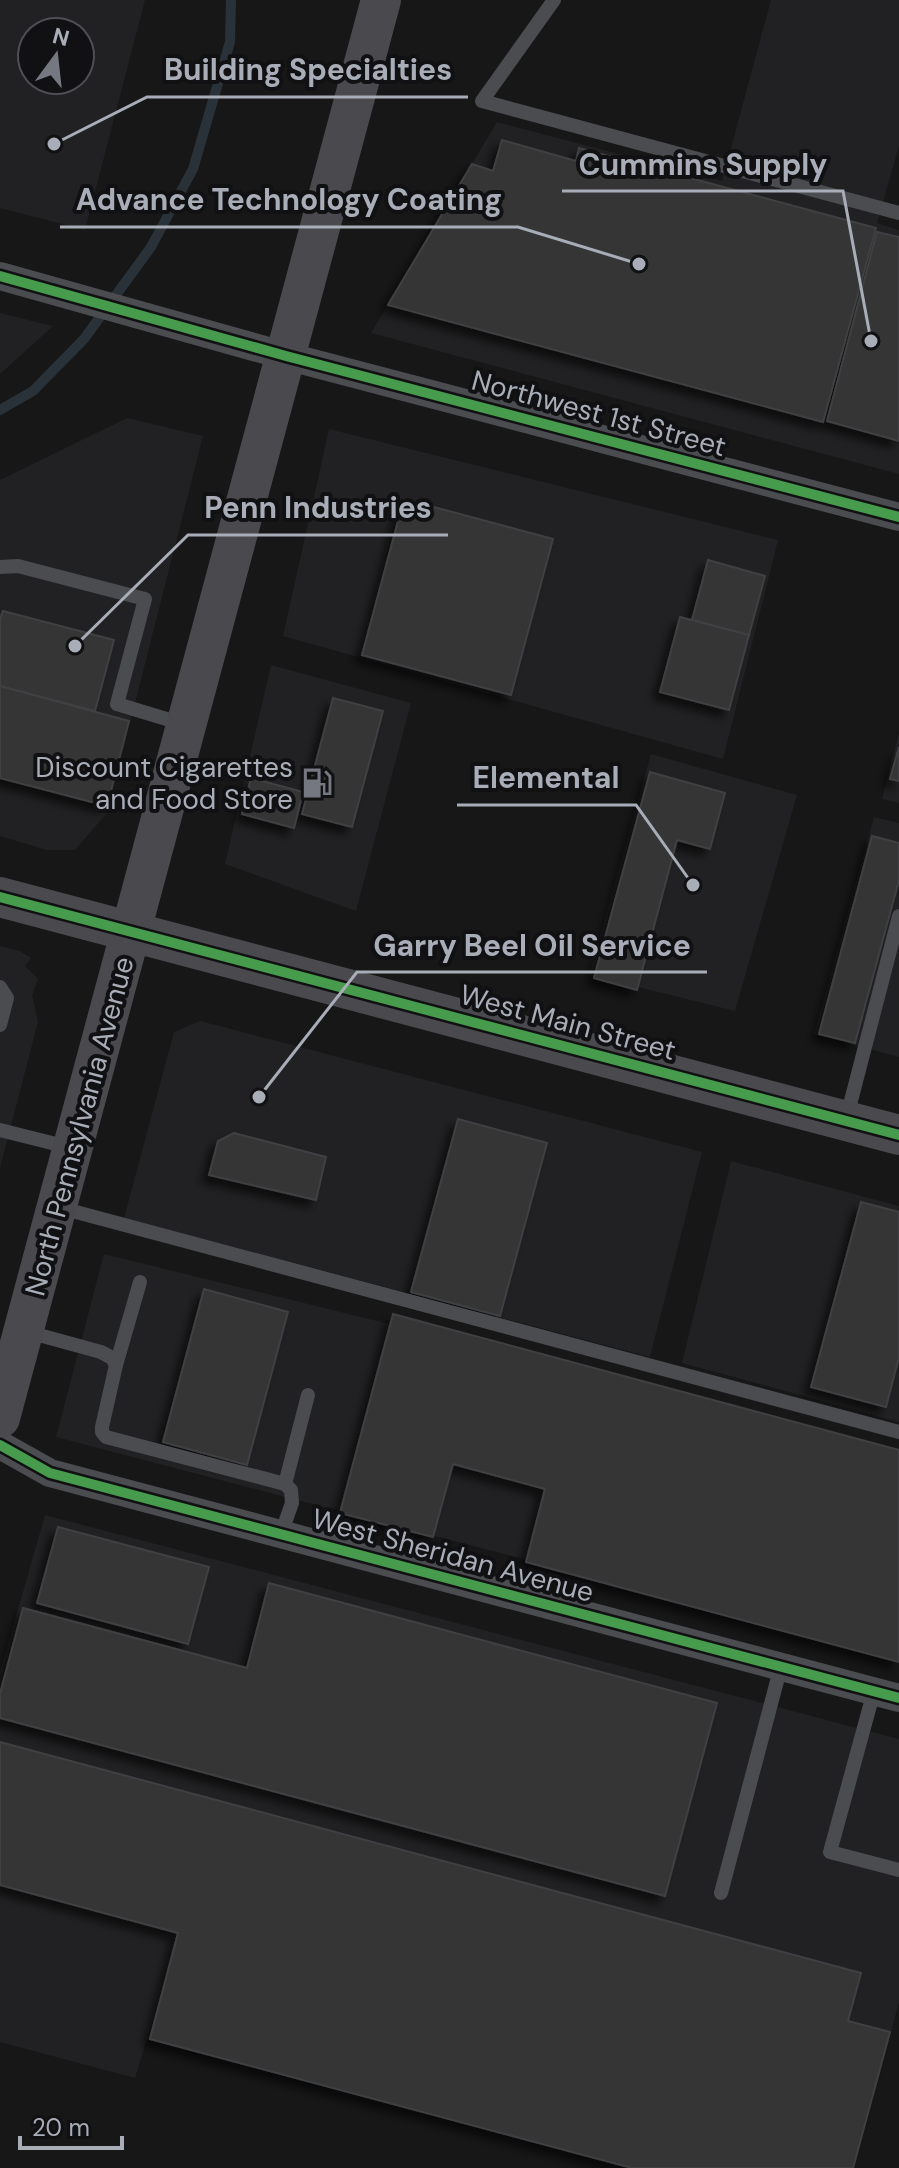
<svg xmlns="http://www.w3.org/2000/svg" width="899" height="2168" font-family="'DM Sans',sans-serif">
	<defs>
		<filter id="shadow"><feDropShadow dx="-7" dy="7" stdDeviation="4" flood-color="#0009"/></filter>
	</defs>
	<rect width="100%" height="100%" fill="#171717"/>
	<g fill="#212123" fill-rule="evenodd">
		<path d="M0,0h145l-60,230 -85,-22zM32,32h48v48h-48z"/>
		<path d="M771,0h128v146l-22,77 22,7v244l-528,-141 126,-211 225,59z"/>
		<path d="M0,313l53,13 -53,48z"/>
		<path d="M127,418l76,18 -96,377 -32,37h-28l-47,-14v-356z"/>
		<path d="M329,429l449,111 -55,219 -440,-123z"/>
		<path d="M271,665l140,38 -55,208 -131,-47z"/>
		<path d="M899,733v70l-17,-4z"/>
		<path d="M651,754l146,41 -62,216 -146,-36z"/>
		<path d="M874,817l25,6v234l-85,-23z"/>
		<path d="M0,946l20,5 11,7 -6,8 13,13 -6,16 6,27 -38,146z"/>
		<path d="M200,1021l502,131 -52,205 -526,-139 50,-186z"/>
		<path d="M731,1161l168,45v216l-217,-59z"/>
		<path d="M104,1254l795,195v208l-843,-220z"/>
		<path d="M45,1515l854,224v263l-45,166h-222l-485,-129 -12,39 -135,-36v-370z"/>
	</g>
	<g fill="none" stroke-linecap="round" stroke-linejoin="round">
		<path stroke="#2a3239" stroke-width="10" d="M0,410l33,-19 51,-52 67,-92 42,-78 37,-127 1,-42"/>
	</g>
	<g fill="#353536" stroke="#3f4043" stroke-width="2" filter="url(#shadow)">
		<path d="M502,140l74,21 3,-13 297,80 -53,194 -435,-117 84,-141 21,7z"/>
		<path d="M877,232l22,5v204l-72,-20z"/>
		<path d="M404,499l149,40 -42,156 -149,-40z"/>
		<path d="M708,560l57,16 -16,59 -57,-15z"/>
		<path d="M3,611l111,29 -19,71 -95,-25v-67z"/>
		<path d="M680,617l69,18 -20,75 -69,-18z"/>
		<path d="M0,686l129,35 -22,85 -107,-28z"/>
		<path d="M333,698l50,13 -31,116 -50,-13z"/>
		<path d="M899,747v34l-9,-2z"/>
		<path d="M650,772l75,21 -15,56 -33,-9 -40,150 -43,-12z"/>
		<path d="M251,778l52,14 -9,36 -52,-14z"/>
		<path d="M872,836l27,7v37l-44,163 -36,-9z"/>
		<path d="M458,1119l89,24 -47,173 -89,-24z"/>
		<path d="M234,1133l92,24 -10,43 -107,-25 9,-34z"/>
		<path d="M861,1202l38,10v145l-13,50 -75,-20z"/>
		<path d="M204,1289l84,23 -41,153 -84,-23z"/>
		<path d="M393,1314l506,136v212l-373,-100 19,-73 -92,-25 -20,73 -93,-24z"/>
		<path d="M58,1527l151,40 -21,77 -151,-41z"/>
		<path d="M269,1583l448,120 -52,193 -665,-178v-24l23,-86 224,60z"/>
		<path d="M0,1742l861,231 -13,48 42,11 -37,136h-221l-482,-129 28,-106 -178,-48z"/>
	</g>
	<g fill="none" stroke-linecap="round" stroke-linejoin="round">
		<g stroke="#4b4c50" stroke-width="14">
			<path d="M554,0l-72,101 417,112"/>
			<path d="M0,567l18,-1 127,33 -28,105 66,20"/>
			<path d="M0,987l7,11 -7,27"/>
			<path d="M846,1120l53,-204"/>
			<path d="M0,1130l72,18"/>
			<path d="M61,1208l838,224"/>
			<path d="M28,1332l73,20 11,6 4,7 -14,62v5l4,5 179,47 6,6 1,13 -11,31"/>
			<path d="M116,1365l24,-83"/>
			<path d="M285,1484l23,-89"/>
			<path d="M874,1691l-44,161 69,18"/>
			<path d="M721,1893l60,-227"/>
		</g>
		<g stroke="#4b4c50" stroke-width="28">
			<path d="M0,276l286,80 613,161"/>
			<path d="M0,1445l50,28 849,225"/>
		</g>
		<g stroke="#4a4a4e" stroke-width="40">
			<path d="M0,897l899,238"/>
			<path d="M0,1418l381,-1418"/>
		</g>
		<g stroke="#111113" stroke-width="15">
			<g id="cycleway">
				<path d="M0,276l286,80 613,161"/>
				<path d="M0,897l899,238"/>
				<path d="M0,1445l50,28 849,225"/>
			</g>
		</g>
		<use href="#cycleway" stroke="#469c4c" stroke-width="10"/>
	</g>
	<defs>
		<g id="fuel-bare" transform="scale(2.4)"><path d="M-5.5-6h7V0h2V4h1.3V-2.5L3-4.5l.8-.8L6-3V5H2.5V1h-1V6h-7ZM-4.2-4.7v3.2H.2V-4.7Z" fill="#757880" stroke="#111113" stroke-width="2.5" paint-order="stroke"/></g>
	</defs>
	<g fill-rule="evenodd">
		<use href="#fuel-bare" x="317" y="783"/>
	</g>
	<g text-anchor="middle" stroke-width="8" stroke-linejoin="round" paint-order="stroke">
		<g font-size="28" fill="#a8adb8" stroke="#111113">
			<text transform="translate(599 413) rotate(15)" y="10">Northwest 1st Street</text>
			<text transform="translate(568 1022) rotate(15)" y="10">West Main Street</text>
			<text transform="translate(79 1126) rotate(-75)" y="10">North Pennsylvania Avenue</text>
			<text transform="translate(453 1555) rotate(15)" y="10">West Sheridan Avenue</text>
		</g>
		<g font-size="28" fill="#a8adb8" stroke="#111113" text-anchor="end">
			<text x="293" y="777">Discount Cigarettes<tspan x="293" dy="32">and Food Store</tspan></text>
		</g>
	</g>
	<path fill="none" stroke="#a8adb8" stroke-width="3" d="M54 144L147 97H468M871 341L843 191H562M639 264L518 227H60M75 646L188 535H448M693 885L636 805H457M259 1097L357 972H707"/>
	<g fill="#a8adb8" stroke="#111113" stroke-width="3">
		<circle cx="54" cy="144" r="8"/>
		<circle cx="871" cy="341" r="8"/>
		<circle cx="639" cy="264" r="8"/>
		<circle cx="75" cy="646" r="8"/>
		<circle cx="693" cy="885" r="8"/>
		<circle cx="259" cy="1097" r="8"/>
	</g>
	<g font-size="30" text-anchor="middle" font-weight="bold" fill="#a8adb8" stroke="#111113" stroke-width="8" stroke-linejoin="round" paint-order="stroke">
		<text x="308" y="80">Building Specialties</text>
		<text x="703" y="175">Cummins Supply</text>
		<text x="289" y="210">Advance Technology Coating</text>
		<text x="318" y="518">Penn Industries</text>
		<text x="546" y="788">Elemental</text>
		<text x="532" y="956">Garry Beel Oil Service</text>
	</g>
	<g transform="translate(56 56) rotate(15)"><circle r="38" fill="#111113" stroke="#4d4f55" stroke-width="2"/>
	<path d="M0-6L14 30L0 20L-14 30Z" fill="#757880"/>
	<text y="-12" font-size="22" font-weight="bold" text-anchor="middle" fill="#a8adb8">N</text>
	</g>
	<path d="M20 2136v12h102v-12" fill="none" stroke="#a8adb8" stroke-width="4"/>
	<text x="32" y="2136" font-size="24" fill="#a8adb8" stroke="#111113" stroke-width="6" paint-order="stroke">20 m</text>
</svg>
